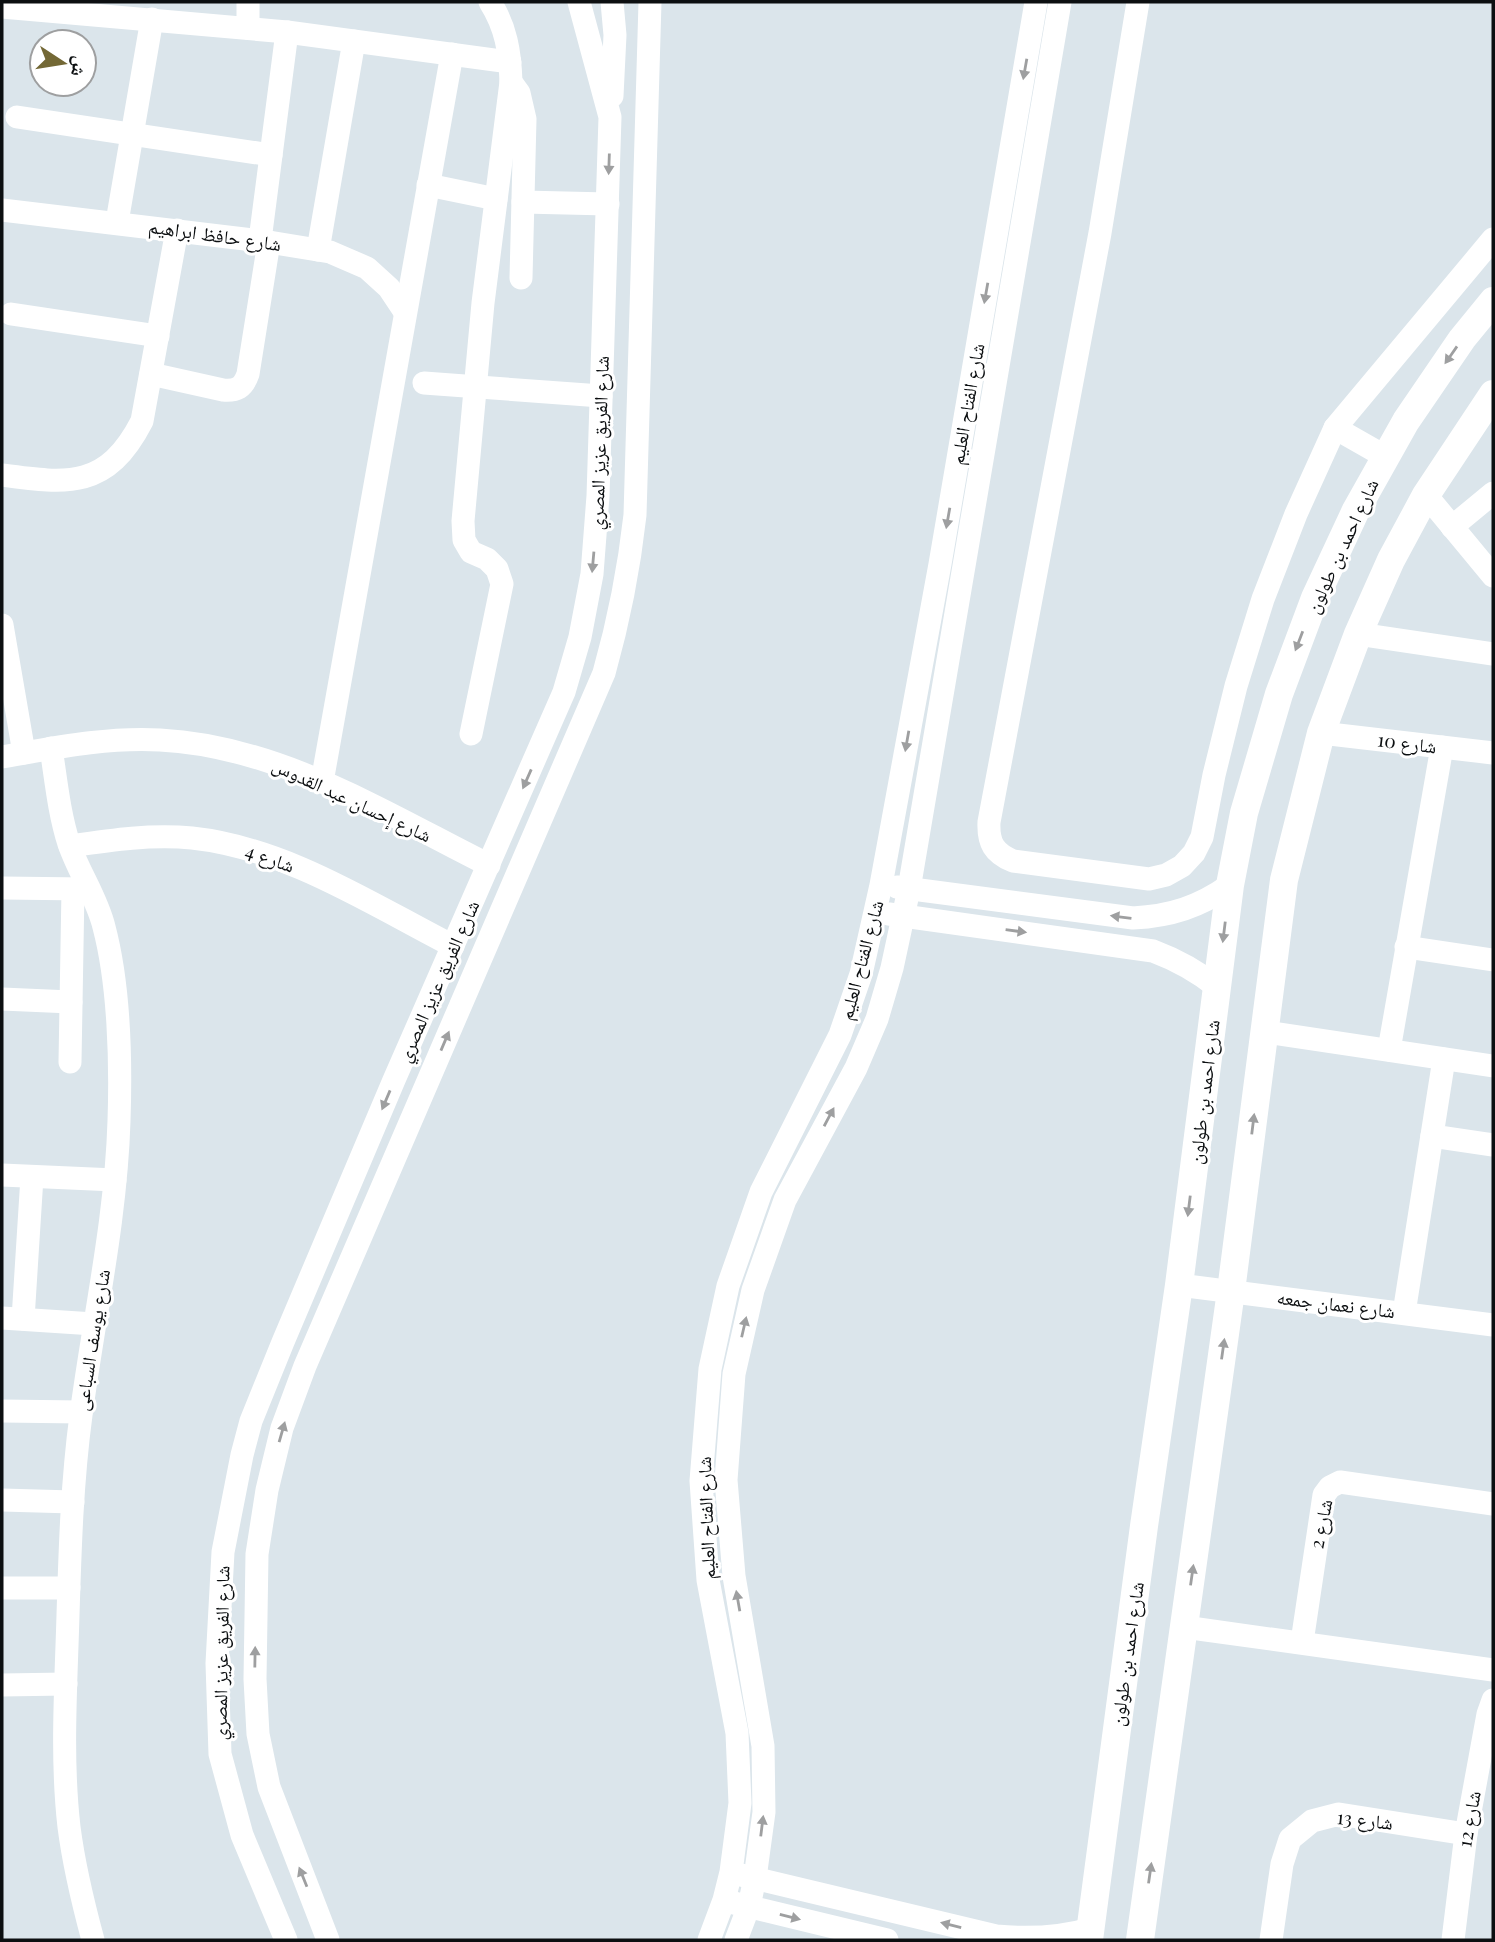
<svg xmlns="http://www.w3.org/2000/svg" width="1495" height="1942" font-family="'Playfair Display','Noto Naskh Arabic',serif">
	<rect width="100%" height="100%" fill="#dbe5eb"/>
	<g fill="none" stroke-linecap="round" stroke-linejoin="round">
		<g stroke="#fff" stroke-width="23">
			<path d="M248,2v26"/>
			<path d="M1138,2l-38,231 -111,589c-1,21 5,31 24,39l136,18 17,-4 16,-9 12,-13 8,-16 12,-62 22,-89 27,-87 33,-85 39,-86 158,-189"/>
			<path d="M2,7l285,25 223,30"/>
			<path d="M511,82l8,11 6,26 -4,159"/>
			<path d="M612,96l3,-61 -3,-33"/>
			<path d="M17,117l254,38"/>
			<path d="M428,185l68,14"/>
			<path d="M523,202l85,2"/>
			<path d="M2,210l267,32 61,10 37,16 22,20 16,24"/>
			<path d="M117,222l35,-203"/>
			<path d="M260,240l27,-208"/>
			<path d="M318,250l36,-209"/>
			<path d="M11,314l147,22"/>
			<path d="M151,374l72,16c14,1 20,-2 25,-16l21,-132"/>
			<path d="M424,383l177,13"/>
			<path d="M1335,428l51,29"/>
			<path d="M2,475c67,9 105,14 140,-54l35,-191"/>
			<path d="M1426,495l67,81"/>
			<path d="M1452,527l41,-34"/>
			<path d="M2,625l22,128"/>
			<path d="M1358,634l135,20"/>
			<path d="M1321,733l172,20"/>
			<path d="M471,734l31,-150 -5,-15 -10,-10 -16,-7 -7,-12 -1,-19 20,-218 28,-221c-1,-30 -5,-55 -21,-80"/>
			<path d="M51,748c5,32 8,65 18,96 10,29 28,54 35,83 15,57 17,135 15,194 -3,99 -25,196 -38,294 -9,67 -11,134 -13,200 -2,71 -7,142 1,212 5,39 14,76 24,113"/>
			<path d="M2,757c52,-9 104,-20 158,-17 119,6 225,73 329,125"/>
			<path d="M322,782l130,-728"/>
			<path d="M70,846c41,-6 81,-12 122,-8 94,10 179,66 261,108"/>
			<path d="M897,887l236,31c38,-2 66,-11 97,-33"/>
			<path d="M2,888l84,1"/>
			<path d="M889,914l264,37c24,9 44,20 64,36"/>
			<path d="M1406,947l87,13"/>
			<path d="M2,999l69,3"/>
			<path d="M1265,1032l228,34"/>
			<path d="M1389,1050l53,-303"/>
			<path d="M70,1062l3,-173"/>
			<path d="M1432,1136l61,9"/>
			<path d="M2,1175l113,5"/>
			<path d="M1179,1285l314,40"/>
			<path d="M1404,1313l40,-254"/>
			<path d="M2,1318l92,6"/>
			<path d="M23,1319l9,-142"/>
			<path d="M2,1411l79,1"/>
			<path d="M2,1500l71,2"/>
			<path d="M2,1588h67"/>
			<path d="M1184,1627l309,43"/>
			<path d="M1302,1642l22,-147 6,-8 10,-5 153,22"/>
			<path d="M2,1685l64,-1"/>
			<path d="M741,1875l255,61c33,3 62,2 94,-7"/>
			<path d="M734,1903l153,37"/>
			<path d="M286,1940l-44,-105 -22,-81 -3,-91 6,-111 19,-97 9,-34 32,-79 111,-262 170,-388 16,-55 12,-63 6,-78 12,-379 -31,-115"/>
			<path d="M328,1940l-59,-153 -11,-53 -3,-55 2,-125 10,-64 15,-62 23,-62 299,-693c15,-53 25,-104 31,-158l15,-513"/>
			<path d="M709,1940l15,-40 7,-28 9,-69 -3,-70 -29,-153 -7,-99 9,-112 18,-83 33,-94 79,-157 21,-61 20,-89 59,-321 96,-562"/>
			<path d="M736,1940l13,-34 6,-28 9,-66 -1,-66 -29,-170 -8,-96 8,-106 19,-84 32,-90 71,-132 21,-49 15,-51 17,-79 151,-887"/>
			<path d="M1271,1940l11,-76 8,-25 22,-18 27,-7 127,20"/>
			<path d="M1453,1940l13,-106 22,-120 5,-14"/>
		</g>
		<g stroke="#fff" stroke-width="28">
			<path d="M1089,1940l55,-414 35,-241 51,-400 14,-72 35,-119 36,-96 41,-88 50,-89 56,-82 31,-38"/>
			<path d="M1140,1940l91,-649 53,-411 37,-147 37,-99 33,-74 35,-65 67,-101"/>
		</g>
	</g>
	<defs><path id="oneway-solid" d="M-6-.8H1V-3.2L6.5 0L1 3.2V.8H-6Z" transform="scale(1.75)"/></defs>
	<g fill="#9e9fa0">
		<use href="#oneway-solid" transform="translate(1025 69) rotate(100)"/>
		<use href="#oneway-solid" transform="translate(609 164) rotate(92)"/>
		<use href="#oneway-solid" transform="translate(986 293) rotate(100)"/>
		<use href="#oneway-solid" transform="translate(1451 355) rotate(125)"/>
		<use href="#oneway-solid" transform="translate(948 518) rotate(100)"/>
		<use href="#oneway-solid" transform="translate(593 562) rotate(95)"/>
		<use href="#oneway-solid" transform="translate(1299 641) rotate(111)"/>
		<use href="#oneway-solid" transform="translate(907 741) rotate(100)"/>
		<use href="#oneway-solid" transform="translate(527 779) rotate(114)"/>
		<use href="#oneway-solid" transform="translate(1121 917) rotate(-173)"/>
		<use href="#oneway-solid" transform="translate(1016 931) rotate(8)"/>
		<use href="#oneway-solid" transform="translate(1224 932) rotate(97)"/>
		<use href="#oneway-solid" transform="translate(445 1041) rotate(-67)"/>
		<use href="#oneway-solid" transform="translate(386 1100) rotate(113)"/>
		<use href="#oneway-solid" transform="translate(829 1117) rotate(-62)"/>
		<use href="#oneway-solid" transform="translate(1253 1124) rotate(-83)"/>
		<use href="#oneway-solid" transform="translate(1189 1206) rotate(97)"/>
		<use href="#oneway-solid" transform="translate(744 1327) rotate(-77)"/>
		<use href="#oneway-solid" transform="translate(1223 1349) rotate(-82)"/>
		<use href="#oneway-solid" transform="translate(282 1432) rotate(-74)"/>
		<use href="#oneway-solid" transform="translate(1192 1575) rotate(-82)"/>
		<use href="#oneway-solid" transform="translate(738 1601) rotate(-100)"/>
		<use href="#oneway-solid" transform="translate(255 1657) rotate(-89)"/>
		<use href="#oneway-solid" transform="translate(762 1826) rotate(-83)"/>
		<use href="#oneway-solid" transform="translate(1150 1873) rotate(-82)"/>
		<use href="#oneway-solid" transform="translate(303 1877) rotate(-112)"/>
		<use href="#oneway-solid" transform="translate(790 1917) rotate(14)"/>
		<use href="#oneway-solid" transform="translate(951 1925) rotate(-166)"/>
	</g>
	<g text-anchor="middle" stroke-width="6" stroke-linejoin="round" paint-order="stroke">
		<g font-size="19" fill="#0c0f11" stroke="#fff">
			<text transform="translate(215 235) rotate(8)" y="7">شارع حافظ ابراهيم</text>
			<text transform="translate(967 404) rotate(-80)" y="7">شارع الفتاح العليم</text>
			<text transform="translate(599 443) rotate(-88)" y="7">شارع الفريق عزيز المصري</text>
			<text transform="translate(1342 546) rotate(-65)" y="7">شارع احمد بن طولون</text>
			<text transform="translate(1407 743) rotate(7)" y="7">شارع 10</text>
			<text transform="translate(352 800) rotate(25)" y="7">شارع إحسان عبد القدوس</text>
			<text transform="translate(270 858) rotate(19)" y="7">شارع 4</text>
			<text transform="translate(861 960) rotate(-75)" y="7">شارع الفتاح العليم</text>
			<text transform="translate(438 981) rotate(-66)" y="7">شارع الفريق عزيز المصري</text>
			<text transform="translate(1204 1092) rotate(-83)" y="7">شارع احمد بن طولون</text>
			<text transform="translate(1336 1304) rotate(7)" y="7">شارع نعمان جمعه</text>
			<text transform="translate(92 1340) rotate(-81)" y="7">شارع يوسف السباعى</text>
			<text transform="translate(706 1518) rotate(-92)" y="7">شارع الفتاح العليم</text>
			<text transform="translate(1321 1524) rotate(-79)" y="7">شارع 2</text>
			<text transform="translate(221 1653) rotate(-89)" y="7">شارع الفريق عزيز المصري</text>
			<text transform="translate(1127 1654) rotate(-82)" y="7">شارع احمد بن طولون</text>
			<text transform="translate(1469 1819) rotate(-80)" y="7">شارع 12</text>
			<text transform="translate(1365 1820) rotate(6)" y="7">شارع 13</text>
		</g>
	</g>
	<rect width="1495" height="1942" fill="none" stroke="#0c0f11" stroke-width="7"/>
	<g transform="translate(63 63) rotate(102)"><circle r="33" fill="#ffffff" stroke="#9e9fa0" stroke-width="2"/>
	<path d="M0-5L12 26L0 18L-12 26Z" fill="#736835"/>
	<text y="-10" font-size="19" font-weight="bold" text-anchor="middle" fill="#0c0f11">ش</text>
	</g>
</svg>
